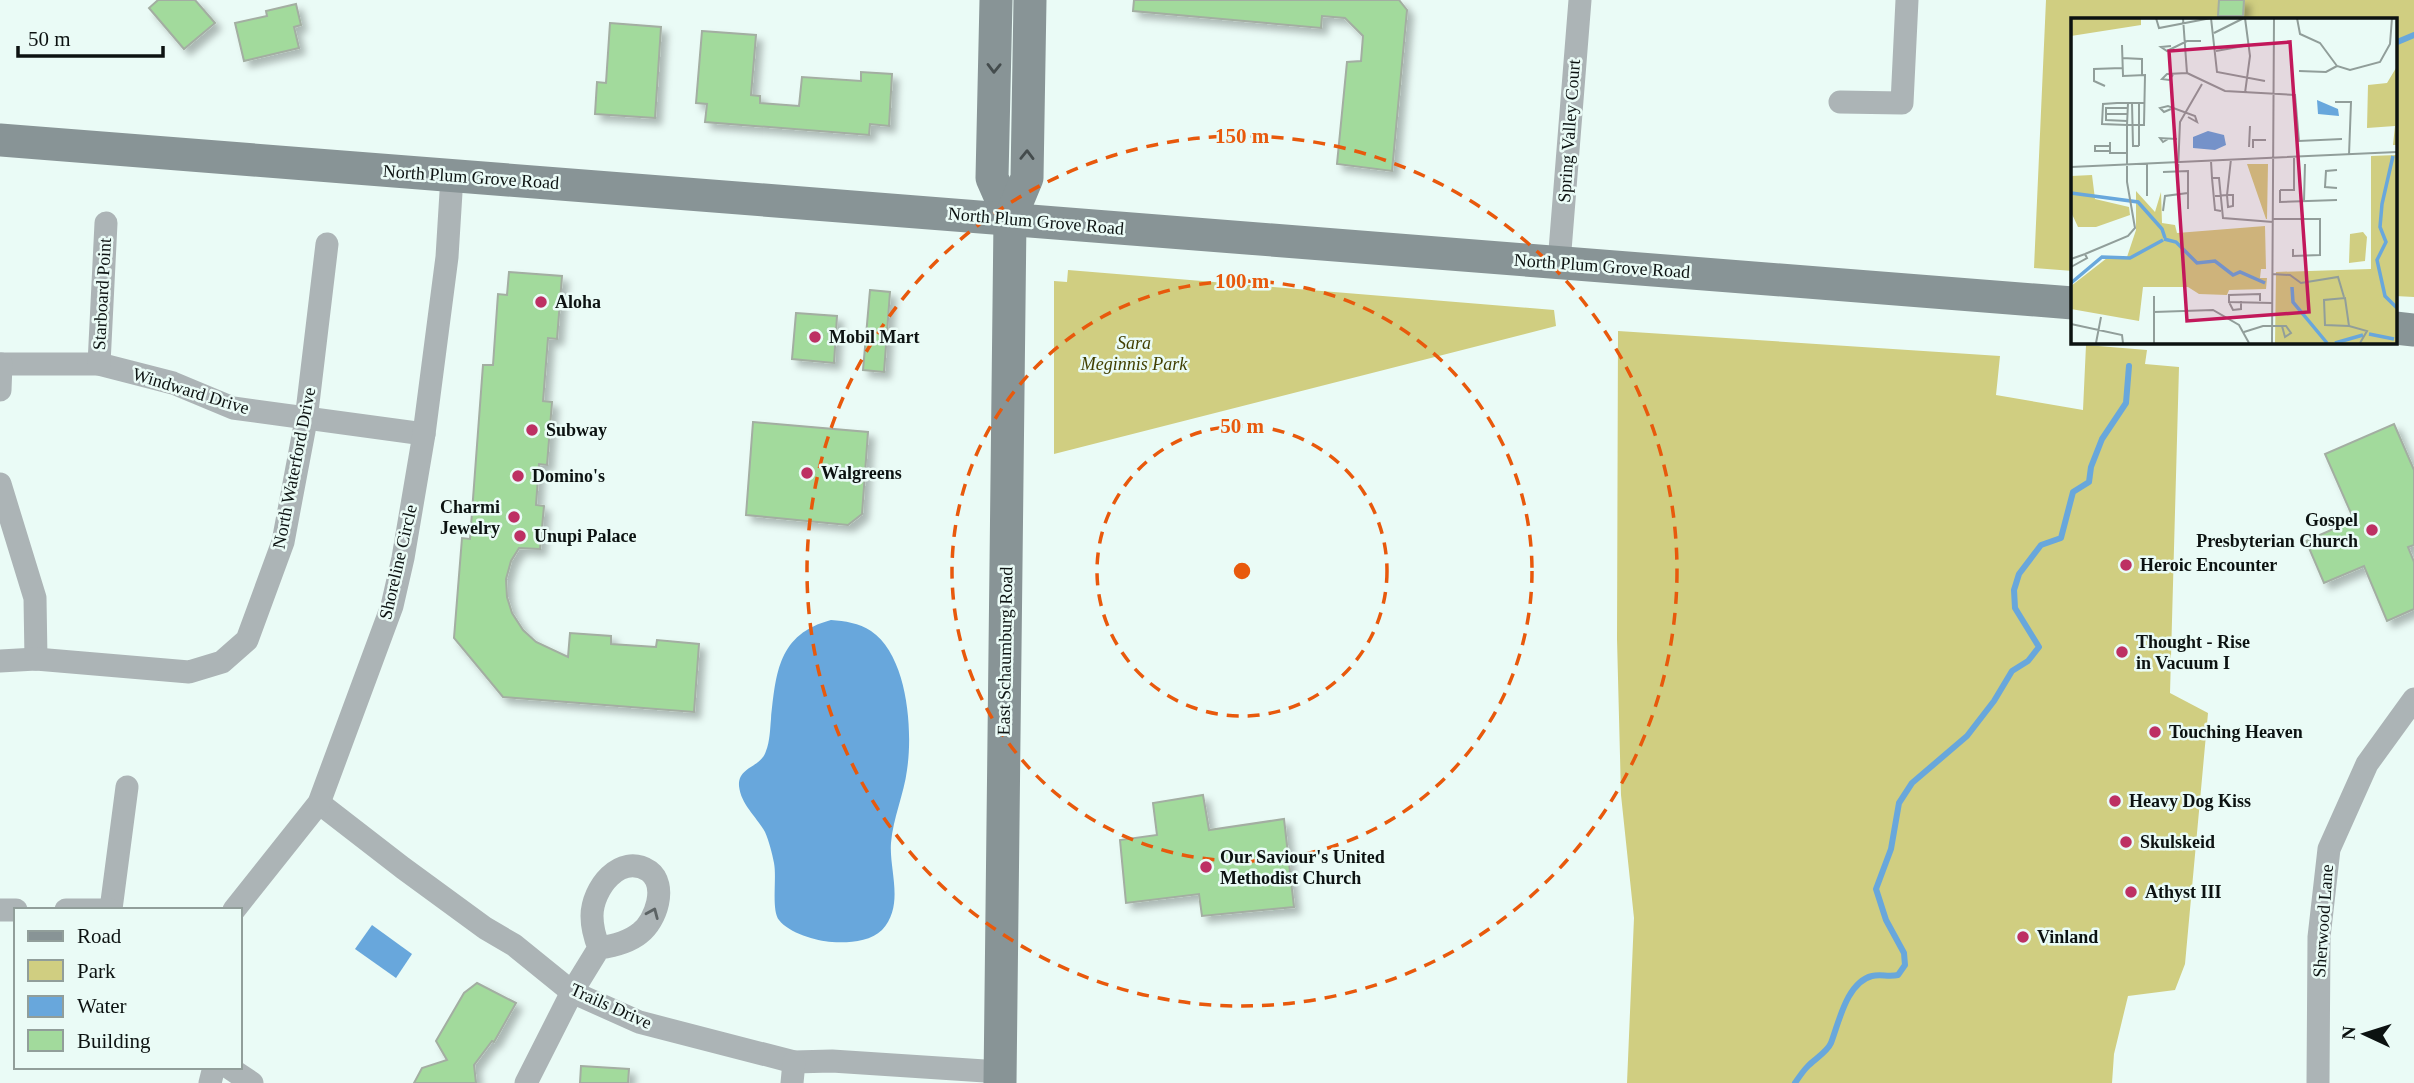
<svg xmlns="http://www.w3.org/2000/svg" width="2414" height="1083" font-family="'Times New Roman',serif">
	<defs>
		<filter id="shadow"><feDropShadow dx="6" dy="6" stdDeviation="3.5" flood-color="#0004"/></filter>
	</defs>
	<rect width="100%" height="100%" fill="#eafbf6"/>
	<g fill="#d0ce81">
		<path d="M2046,0h368v297l-19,-1v-277h-322v252l-39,-3z"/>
		<path d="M1068,270l486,40 2,16 -502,128v-173l13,1z"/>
		<path d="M1618,331l382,25 -4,39 87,15 3,-65 61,5 -2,14 34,3 -9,326 38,20 -23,251 -10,26 -47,6 -14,58 -2,29h-485l7,-165 -13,-123 -4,-156z"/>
	</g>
	<g fill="#68a7dc">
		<path d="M831,620c14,1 28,3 40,11 37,25 42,100 36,139 -3,24 -14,48 -16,73 -2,28 14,62 -9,87 -12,12 -34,13 -50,12 -16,-1 -43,-9 -53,-22 -8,-10 -2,-42 -5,-57 -2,-10 -5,-22 -9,-31 -8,-15 -24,-27 -26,-46 -1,-20 22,-18 27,-35 4,-10 4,-22 5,-32 5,-46 7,-85 60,-99z"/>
		<path d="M372,925l40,29 -16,24 -41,-29z"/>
	</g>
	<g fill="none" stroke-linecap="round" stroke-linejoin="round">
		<g stroke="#68a7dc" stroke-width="6">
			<path d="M2395,43l19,-8"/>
			<path d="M1795,1083c4,-6 8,-12 13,-17 7,-7 19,-14 23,-23 8,-21 16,-61 41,-67 8,-2 17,1 26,-1l7,-10 -1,-12 -18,-33 -10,-31 15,-40 8,-46 13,-20 55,-47 27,-35 18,-30 16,-10 11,-14 -24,-39 -1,-18 5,-16 22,-29 20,-7 12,-46 16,-10 2,-15 11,-28 24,-36 3,-37"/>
		</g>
	</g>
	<g fill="#a2da9c" stroke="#a3aea2" stroke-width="2" filter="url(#shadow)">
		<path d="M158,0h37l20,23 -31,26 -35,-41z"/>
		<path d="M1134,0h265l8,10 -15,161 -55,-7 10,-102 14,-1 2,-25 -18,-18 -23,-2 -1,12 -188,-17z"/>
		<path d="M2219,0h25l-1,16h-25z"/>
		<path d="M296,4l5,21 -7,2 5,21 -55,13 -9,-38 32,-7 -1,-5z"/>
		<path d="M610,23l51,4 -6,91 -60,-4 2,-32 9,1z"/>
		<path d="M702,31l54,4 -5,60 9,1v7l39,3 3,-29 59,4v-9l31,2 -3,52 -19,-2 -1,11 -164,-13 2,-18 -11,-1z"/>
		<path d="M509,272l53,4 -5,63 -9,-1 -5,63 9,1 -5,63 -8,-1 -3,41 8,1 -4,43 -21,-1 -8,13 -5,18 1,18 5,16 11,17 13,12 32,15 2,-24 41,3v8l45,3 1,-7 42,4 -5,68 -191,-15 -49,-59 8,-100 8,1 13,-174h10l5,-71 9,1z"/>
		<path d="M870,290l20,2 -6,80 -21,-2z"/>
		<path d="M796,313l41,3 -3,47 -42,-4z"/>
		<path d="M753,422l115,10 -6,82 -14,11 -102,-10z"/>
		<path d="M2394,424l20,46v75l-6,2 6,15v47l-27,12 -23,-55 -40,17 -18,-42 48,-21 -29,-66z"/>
		<path d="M1203,795l6,35 75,-11 10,88 -92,9 -3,-22 -73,9 -6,-63 37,-5 -4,-32z"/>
		<path d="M477,983l39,20 -22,39 -2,-1 -18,24 2,18h-62l8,-15 25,-8 -11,-19 28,-48z"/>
		<path d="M581,1066l48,3 -1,14h-48z"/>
	</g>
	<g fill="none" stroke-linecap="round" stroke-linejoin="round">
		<g stroke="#acb4b6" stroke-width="23">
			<path d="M1840,102l62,1 5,-103"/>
			<path d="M1559,263l21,-263"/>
			<path d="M0,364h99l74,19 60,25 191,26"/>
			<path d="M99,364l7,-141"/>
			<path d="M0,390l1,-26"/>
			<path d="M0,484l35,114 1,61"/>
			<path d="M0,661l36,-2 153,13 33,-10 25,-22 36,-98 23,-122 21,-176"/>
			<path d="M319,803l84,65 82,60 29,17 58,47 67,30 155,40 38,-1 168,11"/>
			<path d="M111,909l16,-122"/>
			<path d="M0,910h16"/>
			<path d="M66,910h45"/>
			<path d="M234,910l85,-107 73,-197 11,-48 21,-124 23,-177 5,-81"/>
			<path d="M228,1067l24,16"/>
			<path d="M210,1083l4,-16"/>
			<path d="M526,1083l46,-91 27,-44c14,-2 30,-6 41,-15 16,-12 28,-48 9,-62 -29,-19 -57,18 -57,45 0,11 3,22 7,32"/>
			<path d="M792,1083l2,-21"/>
			<path d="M2318,1083l1,-146 10,-88 38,-85 47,-65"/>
		</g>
		<g stroke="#889496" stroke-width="33">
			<path d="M996,0l-4,178 18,41"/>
			<path d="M0,140l2073,163"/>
			<path d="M2395,328l19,2"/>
			<path d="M1000,1083l10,-864 17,-41 3,-178"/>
		</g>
	</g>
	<defs><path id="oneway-chevron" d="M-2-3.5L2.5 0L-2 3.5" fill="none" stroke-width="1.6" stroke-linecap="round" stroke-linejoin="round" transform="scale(1.75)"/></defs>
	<g stroke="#444c4d">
		<use href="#oneway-chevron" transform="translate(994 68) rotate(91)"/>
		<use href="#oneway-chevron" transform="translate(1027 155) rotate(-89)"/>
	</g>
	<use stroke="#5c6364" href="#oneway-chevron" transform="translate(653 913) rotate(-67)"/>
	<g fill="none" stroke="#e8590c" stroke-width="3.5" stroke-dasharray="12 9">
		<circle cx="1242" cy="571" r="145"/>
		<circle cx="1242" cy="571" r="290"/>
		<circle cx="1242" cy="571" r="435"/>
	</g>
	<g fill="#bd3063" stroke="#eafbf6" stroke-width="2.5">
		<circle cx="541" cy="302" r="7"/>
		<circle cx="815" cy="337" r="7"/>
		<circle cx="532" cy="430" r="7"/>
		<circle cx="807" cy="473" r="7"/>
		<circle cx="518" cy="476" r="7"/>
		<circle cx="514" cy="517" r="7"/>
		<circle cx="2372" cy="530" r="7"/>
		<circle cx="520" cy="536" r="7"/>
		<circle cx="2126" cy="565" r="7"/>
		<circle cx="2122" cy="652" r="7"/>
		<circle cx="2155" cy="732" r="7"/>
		<circle cx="2115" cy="801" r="7"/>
		<circle cx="2126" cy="842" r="7"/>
		<circle cx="1206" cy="867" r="7"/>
		<circle cx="2131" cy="892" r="7"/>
		<circle cx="2023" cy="937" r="7"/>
	</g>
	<g text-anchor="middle" stroke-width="5" stroke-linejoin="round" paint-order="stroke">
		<g font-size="18" fill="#0c1211" stroke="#eafbf6">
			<text transform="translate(1569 131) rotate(-86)" y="6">Spring Valley Court</text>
			<text transform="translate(471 177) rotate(4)" y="6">North Plum Grove Road</text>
			<text transform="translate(1036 221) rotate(5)" y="6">North Plum Grove Road</text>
			<text transform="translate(1602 266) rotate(4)" y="6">North Plum Grove Road</text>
			<text transform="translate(102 294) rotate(-87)" y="6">Starboard Point</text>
			<text transform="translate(191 391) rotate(17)" y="6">Windward Drive</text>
			<text transform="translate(294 468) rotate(-79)" y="6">North Waterford Drive</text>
			<text transform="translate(398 562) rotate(-77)" y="6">Shoreline Circle</text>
			<text transform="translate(1005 651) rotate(-89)" y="6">East Schaumburg Road</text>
			<text transform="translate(2323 921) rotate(-86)" y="6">Sherwood Lane</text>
			<text transform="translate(611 1006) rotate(24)" y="6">Trails Drive</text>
		</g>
		<g font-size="18" font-weight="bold" fill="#0c1211" stroke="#eafbf6" text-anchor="start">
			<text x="555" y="308">Aloha</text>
			<text x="829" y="343">Mobil Mart</text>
			<text x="546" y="436">Subway</text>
			<text x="821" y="479">Walgreens</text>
			<text x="532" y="482">Domino's</text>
			<text x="500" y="513" text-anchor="end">Charmi<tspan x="500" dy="21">Jewelry</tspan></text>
			<text x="2358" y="526" text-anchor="end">Gospel<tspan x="2358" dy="21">Presbyterian Church</tspan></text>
			<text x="534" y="542">Unupi Palace</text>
			<text x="2140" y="571">Heroic Encounter</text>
			<text x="2136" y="648">Thought - Rise<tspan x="2136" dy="21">in Vacuum I</tspan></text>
			<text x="2169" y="738">Touching Heaven</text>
			<text x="2129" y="807">Heavy Dog Kiss</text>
			<text x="2140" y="848">Skulskeid</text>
			<text x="1220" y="863">Our Saviour's United<tspan x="1220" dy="21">Methodist Church</tspan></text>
			<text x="2145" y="898">Athyst III</text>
			<text x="2037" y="943">Vinland</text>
		</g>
		<g font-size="18" font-style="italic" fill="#413f00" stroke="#eafbf6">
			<text x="1134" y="349">Sara<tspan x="1134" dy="21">Meginnis Park</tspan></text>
		</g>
	</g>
	<g transform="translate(2071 18)">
		<rect width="326" height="326" fill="#eafbf6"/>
		<path d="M0,0h70v7l-70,11zM325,50v77h-3l2,-19 -28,2 1,-43 19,-2zM325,137v188h-121l1,-71 95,-3v-113zM176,146h21l-1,55h-1zM21,157l3,24 34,8 1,8 -34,12h-18l-7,-15v-36zM65,173l19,21 6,-20 1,31 13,2 2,8 88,-7 1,43h-5l-1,9h7l-1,11 -37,1 -2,5 -28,-1 -11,-7h-45l-4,34 -68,-12v-23l36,-28 20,-1 9,-27zM292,214l4,5 -2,24 -16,2 1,-29z" fill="#d0ce81"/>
		<path d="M246,82l21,9 1,7 -21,-2zM137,113l16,4 2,10 -11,5 -22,-2v-11z" fill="#68a7dc"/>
		<path fill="none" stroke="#68a7dc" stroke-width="3.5" d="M322,138l-11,48 -2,23 6,15 -9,18 8,36 12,12M0,175l67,9 24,27 3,9M93,221l12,3 21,21 18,-2 18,14 7,-3 25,11M0,265l31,-26 28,1 33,-18M221,269l1,15 34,41M298,316l25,5M264,325l28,-8"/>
		<path fill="none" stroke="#919e9a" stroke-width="2" d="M85,0l3,10 52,-10M112,0l4,55 38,18 70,4 4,46 43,-2M140,0l6,54 48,9M226,0l3,16 20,9 17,23 13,4 30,-8 10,-18 2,-26M143,15l30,-15M100,28l-10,1 6,4 20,-10h14M145,33l33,-6M51,40l20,1v16M0,53v33M228,53l27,1 11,-6M102,57l-4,5 -7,-1 5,-5 20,-1M34,68l-11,-5v-12l28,-1M174,75l5,-37 -5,-38M264,84h16l-2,53M57,85l-1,22 -25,-1 1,-20 14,-1h28M61,85l1,43h6M100,91l-7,3 -4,-4 8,-2 27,10 2,6 -9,-5M35,96h22M56,103l-21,-1v-12h22M97,121l-5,3 -3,-4 17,1M39,124v11h17M39,128h-15v5h15M68,128v-43M178,129l1,-21M182,130v-8h13M140,143l1,17h7l4,40 50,4M76,146v32M0,149l326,-15M266,152l-11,1 -1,16 12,1M107,153l2,-49 22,-38M92,154l25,-1v38M141,160l3,32 6,1M209,172v12l57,-2M209,172h14v-32M156,177h6v11l-5,1zM144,178l12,-1 4,-36M233,183l1,-37M92,193l2,-15 23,-3M202,201h47v36l-27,1v-7M14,236l43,-18 7,-8 -8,-46v-57h17l1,-50 -22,1 -1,-31M0,241l14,-5 2,4 -16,9M201,256l18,1 11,8 37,-6 6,20M189,283v-7l-31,1v7l43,1M158,284l4,8 8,-1v-8M83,294l59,-2 26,15 10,18M0,306l51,11 1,8M278,308l-24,-1 -1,-25 21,-2 4,28 18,5 -7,12M173,314l19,-6h23l5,7 -6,4 -3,-11M25,325l5,-26M83,325v-47M201,325l2,-325"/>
		<path fill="#c2185b" fill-opacity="0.15" stroke="#c2185b" stroke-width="3.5" d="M219,24l19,270 -122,9 -18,-270z"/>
		<rect width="326" height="326" fill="none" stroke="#0c1211" stroke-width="3.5"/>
	</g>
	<circle cx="1242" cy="571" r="10" fill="#e8590c" stroke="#eafbf6" stroke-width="3.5"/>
	<g font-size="21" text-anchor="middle" font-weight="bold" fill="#e8590c" stroke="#eafbf6" stroke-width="5" stroke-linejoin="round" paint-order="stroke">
		<text x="1242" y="143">150 m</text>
		<text x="1242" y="288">100 m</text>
		<text x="1242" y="433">50 m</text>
	</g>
	<rect x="14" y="908" width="228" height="161" fill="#eafbf6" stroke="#919e9a" stroke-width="2"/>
	<rect x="28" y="931" width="35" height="10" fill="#889496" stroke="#919e9a" stroke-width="2"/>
	<text x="77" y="943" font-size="21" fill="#0c1211">Road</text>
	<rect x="28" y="960" width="35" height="21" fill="#d0ce81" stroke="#919e9a" stroke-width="2"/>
	<text x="77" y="978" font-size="21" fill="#0c1211">Park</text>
	<rect x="28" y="996" width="35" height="21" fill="#68a7dc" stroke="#919e9a" stroke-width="2"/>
	<text x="77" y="1013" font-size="21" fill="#0c1211">Water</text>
	<rect x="28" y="1030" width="35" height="21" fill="#a2da9c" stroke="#919e9a" stroke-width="2"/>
	<text x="77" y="1048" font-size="21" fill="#0c1211">Building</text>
	<g transform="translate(2365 1034) rotate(274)" stroke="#eafbf6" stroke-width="5" paint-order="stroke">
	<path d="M0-5L12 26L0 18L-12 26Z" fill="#0c1211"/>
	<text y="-10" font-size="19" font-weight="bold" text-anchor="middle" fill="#0c1211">N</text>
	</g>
	<path d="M18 46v10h145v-10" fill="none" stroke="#0c1211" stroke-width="3.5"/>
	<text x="28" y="46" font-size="21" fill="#0c1211" stroke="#eafbf6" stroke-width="5" paint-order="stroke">50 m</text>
</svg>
